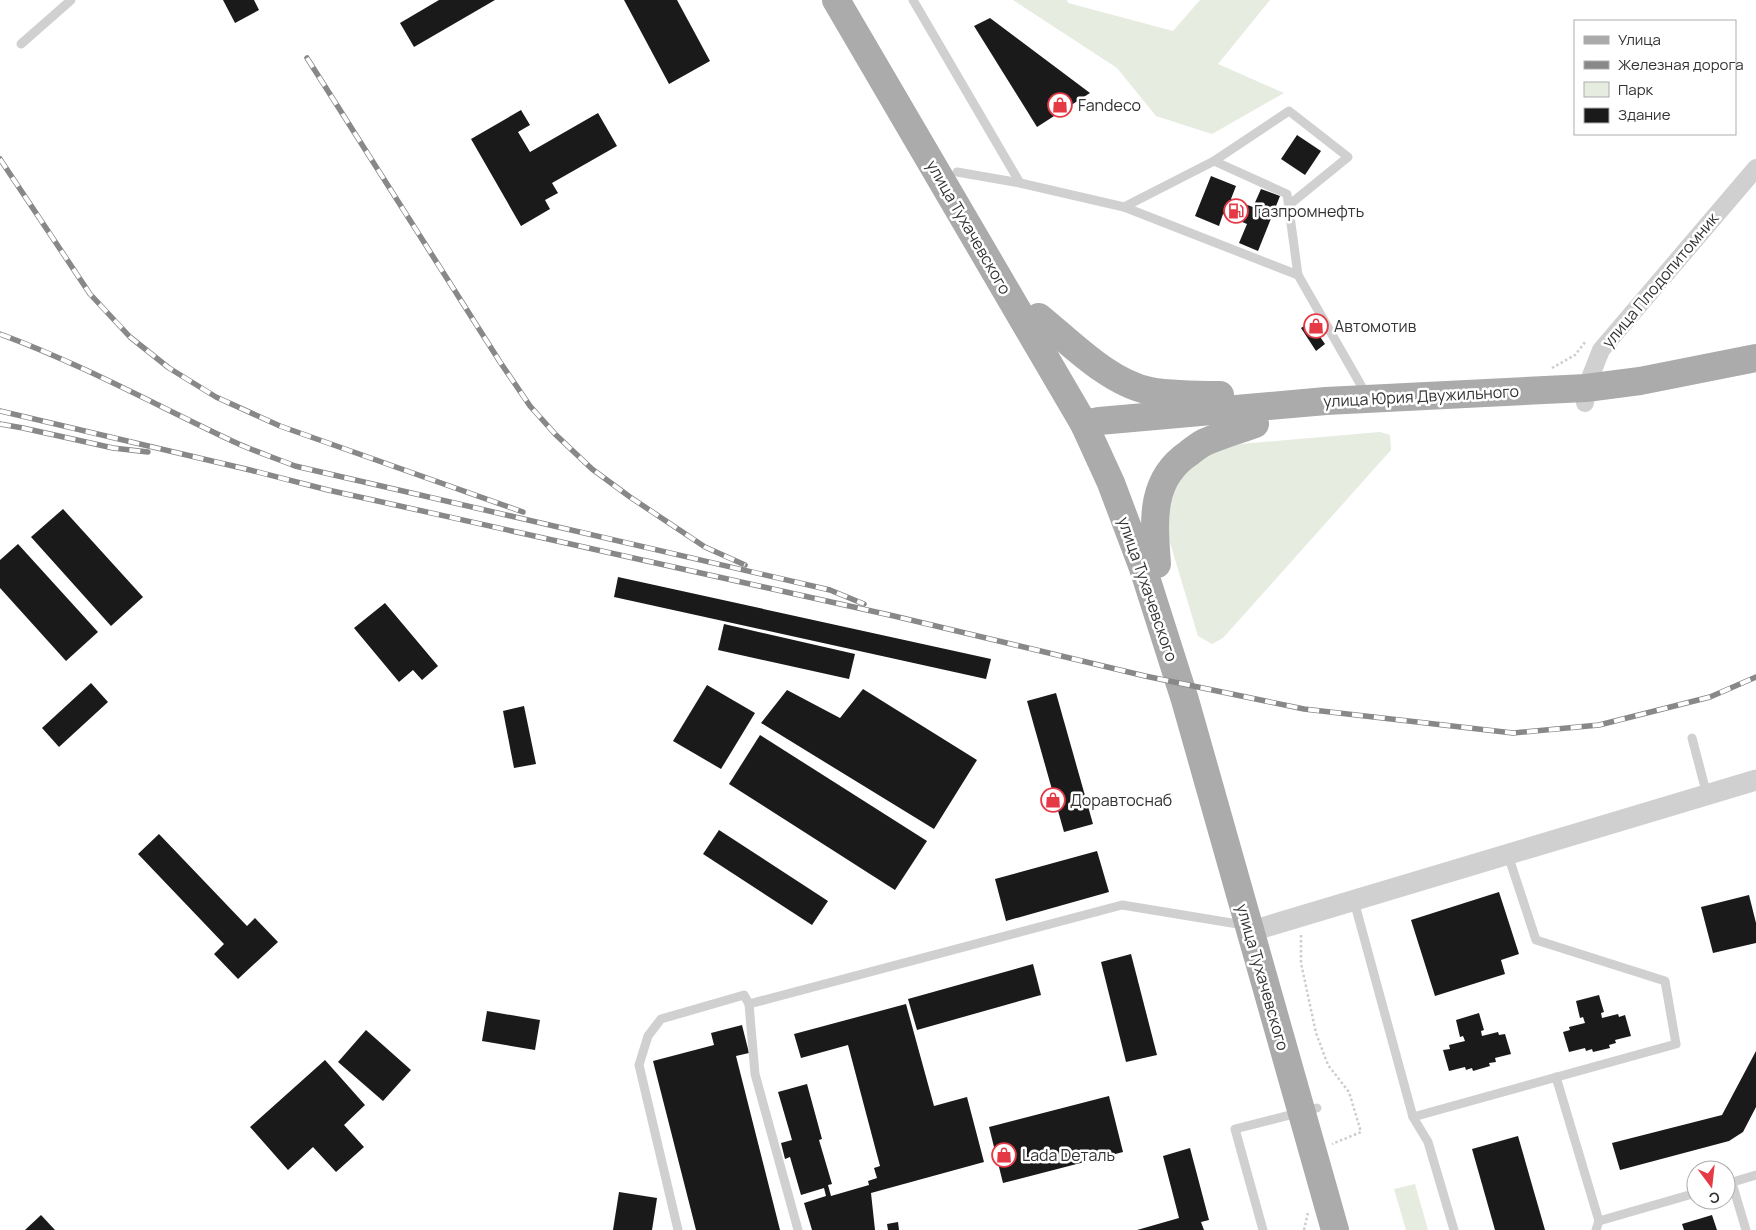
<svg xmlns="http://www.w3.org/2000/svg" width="1756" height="1230" font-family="Manrope,sans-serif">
	<rect width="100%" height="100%" fill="#fff"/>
	<g fill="#e6ecdf">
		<path d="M1013,0h54l1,3 105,28 27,-31h70l-52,64 66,29 -72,41 -56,-18 -39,-48z"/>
		<path d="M1380,432l10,3 1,15 -168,188 -11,6 -14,-8 -36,-120 21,-41 22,-20 35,-11z"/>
		<path d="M1415,1184l13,46h-22l-12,-41z"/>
	</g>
	<g fill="#1a1a1a">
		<path d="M223,0h31l5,10 -24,13z"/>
		<path d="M439,0h56l-81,47 -14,-24z"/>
		<path d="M624,0h53l33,61 -41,23z"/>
		<path d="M990,18l100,75 -53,34 -63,-101z"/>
		<path d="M521,110l9,15 -12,7 12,20 68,-39 19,33 -65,37 6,10 -13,7 5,9 -29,17 -50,-87z"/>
		<path d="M1297,135l24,16 -16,24 -24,-16z"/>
		<path d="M1211,176l25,10 -5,13 22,8 8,-18 19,7 -22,55 -19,-8 8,-19 -24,-10 -4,12 -24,-10z"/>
		<path d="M1310,322l15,22 -9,7 -15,-23z"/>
		<path d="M63,509l80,88 -32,29 -80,-89z"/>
		<path d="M18,544l80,88 -32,29 -66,-73v-28z"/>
		<path d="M618,577l373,82 -5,20 -372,-82z"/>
		<path d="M385,603l53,63 -16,14 -9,-10 -14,12 -45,-54z"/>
		<path d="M724,624l131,30 -6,25 -131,-29z"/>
		<path d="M91,683l17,19 -49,45 -17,-19z"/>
		<path d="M707,685l48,28 -34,56 -48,-28z"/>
		<path d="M863,689l114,71 -43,69 -173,-106 26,-33 53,28z"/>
		<path d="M1056,693l37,131 -29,8 -37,-131z"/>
		<path d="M524,706l12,58 -22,4 -11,-57z"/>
		<path d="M760,735l167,106 -32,49 -166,-106z"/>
		<path d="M719,830l109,71 -16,24 -109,-71z"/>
		<path d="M159,834l88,92 8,-8 23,24 -40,37 -24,-25 10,-10 -86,-90z"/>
		<path d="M1097,851l12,41 -103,29 -11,-42z"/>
		<path d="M1499,892l20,62 -18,6 4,14 -70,22 -24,-76z"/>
		<path d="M1749,895l7,28v20l-43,10 -12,-46z"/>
		<path d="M1131,954l26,101 -31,7 -25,-100z"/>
		<path d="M1033,964l8,31 -124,35 -9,-31z"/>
		<path d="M1599,995l5,17 -3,1 1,5 16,-4 1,3 6,-2 6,21 -16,4 1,3 -7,2 1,3 -17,4 -1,-3 -6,2 -1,-3 -16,4 -6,-20 7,-2 -1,-3 16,-4 -2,-6 -3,1 -4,-17z"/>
		<path d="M906,1004l28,102 33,-9 17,65 -113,31 4,37h-63l-8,-27 22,-7 -2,-8 -23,7 -11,-38 -5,2 -4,-16 11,-3 -14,-48 29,-8 15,55 -3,1 13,44 -4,1 3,11 38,-11 -1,-4 9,-3 -3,-10 6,-2 -32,-121 -47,13 -7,-24z"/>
		<path d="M487,1011l53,9 -5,30 -53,-9z"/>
		<path d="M1479,1013l5,17 -3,1 1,5 16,-4 1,3 6,-1 6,20 -16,4 1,4 -7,1 1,3 -17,5 -1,-3 -6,2 -1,-3 -16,4 -6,-21 7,-1 -1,-4 16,-4 -2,-5 -3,1 -4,-17z"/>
		<path d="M742,1025l7,28 -13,3 44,174h-84l-43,-169 61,-16 -3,-12z"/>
		<path d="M366,1030l45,40 -28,31 -45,-39z"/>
		<path d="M1756,1051v56l-13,25 -14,9 -109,29 -8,-27 110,-28z"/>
		<path d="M325,1060l40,45 -21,20 20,22 -28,25 -23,-25 -25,23 -38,-43z"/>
		<path d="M1109,1096l14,56 -120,31 -14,-56z"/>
		<path d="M1518,1136l27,94h-50l-23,-81z"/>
		<path d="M1190,1148l19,72 -8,2 3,8h-67l42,-12 -16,-62z"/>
		<path d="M619,1192l38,6 -5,32h-39z"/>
		<path d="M41,1215l14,15h-30z"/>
		<path d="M1712,1215l5,15h-33l-2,-6z"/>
		<path d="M898,1222l1,8h-11l-1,-6z"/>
	</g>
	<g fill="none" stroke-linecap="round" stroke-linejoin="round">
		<g stroke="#cdcdcd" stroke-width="2.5" stroke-dasharray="2.5 2.5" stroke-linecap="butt">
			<path d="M1552,368l23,-13 11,-14"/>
			<path d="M1301,935v28l15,70 12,32 21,27 12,40 -29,12"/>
			<path d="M1304,1230l4,-18"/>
		</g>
		<g stroke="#d0d0d0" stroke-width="9">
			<path d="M913,0l107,183"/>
			<path d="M21,44l50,-44"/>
			<path d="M1214,161l75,-50 59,46 -59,48"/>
			<path d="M957,172l63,11 104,24 174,68 68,119"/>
			<path d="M1124,207l90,-46 73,33 11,81"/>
			<path d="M1692,738l15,57"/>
			<path d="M1354,901l59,216 263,-73 -11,-63 -129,-41 -28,-85"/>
			<path d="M749,1004l373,-99 122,20"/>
			<path d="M1556,1077l43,144"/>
			<path d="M1413,1117l15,25 26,88"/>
			<path d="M1732,1183l14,47"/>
			<path d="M1726,1184l30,-9"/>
			<path d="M678,1230l-39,-165 9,-29 13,-17 83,-24 5,9 6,70 43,156"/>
			<path d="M1263,1230l-28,-101 82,-21"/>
			<path d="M1596,1230l3,-9 97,-28"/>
		</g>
		<path stroke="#d0d0d0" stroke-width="18" d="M1585,403l1,-15 15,-38 155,-182"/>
		<path stroke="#d0d0d0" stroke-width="21" d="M1265,927l491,-147"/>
		<g stroke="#ababab" stroke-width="28">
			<path d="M836,0l248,424 27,59 32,85 42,132 150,530"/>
			<path d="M1039,317c32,26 70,66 111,74 23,4 47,4 70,4"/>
			<path d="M1084,424l15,-3 227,-20 260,-13 54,-7 116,-23"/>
			<path d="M1157,564c-3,-42 -8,-84 32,-111 5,-4 10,-8 16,-11 16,-7 33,-12 50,-18"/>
		</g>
		<g stroke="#888" stroke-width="5.5">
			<g id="rail">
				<path d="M307,58l193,304 30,44 26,29 36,34 38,28 75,50 40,18"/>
				<path d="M0,159l90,135 40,43 39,31 47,29 64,29 243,86"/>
				<path d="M0,334c79,29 152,69 228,105 22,11 45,18 67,27l535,124 34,14"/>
				<path d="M0,411l250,59 78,20 566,126 251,60 159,33 209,24 86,-8 111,-28 46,-20"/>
				<path d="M0,424l23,4 90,20 35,4"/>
			</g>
		</g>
		<use href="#rail" stroke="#fff" stroke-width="4" stroke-dasharray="11" stroke-linecap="butt"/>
	</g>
	<defs>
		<g id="shop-ring" transform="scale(1.25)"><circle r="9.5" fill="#fff" stroke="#e63946" stroke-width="1.5"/><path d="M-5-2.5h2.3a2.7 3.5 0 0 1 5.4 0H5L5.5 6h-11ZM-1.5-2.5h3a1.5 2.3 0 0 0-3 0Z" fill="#e63946"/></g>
		<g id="fuel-ring" transform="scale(1.25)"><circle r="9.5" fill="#fff" stroke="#e63946" stroke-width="1.5"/><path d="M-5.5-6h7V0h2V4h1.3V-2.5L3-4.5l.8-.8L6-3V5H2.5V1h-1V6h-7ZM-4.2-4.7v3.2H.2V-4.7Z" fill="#e63946"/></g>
	</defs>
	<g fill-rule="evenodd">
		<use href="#shop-ring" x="1060" y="105"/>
		<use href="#fuel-ring" x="1236" y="211"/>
		<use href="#shop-ring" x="1316" y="326"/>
		<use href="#shop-ring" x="1053" y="800"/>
		<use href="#shop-ring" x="1004" y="1155"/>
	</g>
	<g text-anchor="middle" stroke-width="5" stroke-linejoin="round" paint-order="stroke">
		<g font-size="16" fill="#333" stroke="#fff" text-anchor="start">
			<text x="1078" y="111">Fandeco</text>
			<text x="1254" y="217">Газпромнефть</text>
			<text x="1334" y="332">Автомотив</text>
			<text x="1070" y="806">Доравтоснаб</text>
			<text x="1022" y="1161">Lada Dеталь</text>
		</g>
		<g font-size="16" fill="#333" stroke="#fff">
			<text transform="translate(969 227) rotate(60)" y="6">улица Тухачевского</text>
			<text transform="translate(1660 280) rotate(-50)" y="6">улица Плодопитомник</text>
			<text transform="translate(1421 396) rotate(-3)" y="6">улица Юрия Двужильного</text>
			<text transform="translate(1148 589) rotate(71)" y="6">улица Тухачевского</text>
			<text transform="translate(1263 977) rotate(74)" y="6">улица Тухачевского</text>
		</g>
	</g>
	<rect x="1574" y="20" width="162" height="115" fill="#ffffff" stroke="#adadad"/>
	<rect x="1584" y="36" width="25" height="8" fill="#ababab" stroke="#adadad"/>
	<text x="1618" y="45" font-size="15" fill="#333333">Улица</text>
	<rect x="1584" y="61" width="25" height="8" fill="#888888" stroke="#adadad"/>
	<text x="1618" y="70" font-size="15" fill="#333333">Железная дорога</text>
	<rect x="1584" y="82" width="25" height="15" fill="#e6ecdf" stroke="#adadad"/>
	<text x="1618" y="95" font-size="15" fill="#333333">Парк</text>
	<rect x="1584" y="108" width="25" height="15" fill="#1a1a1a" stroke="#adadad"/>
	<text x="1618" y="120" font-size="15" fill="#333333">Здание</text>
	<g transform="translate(1711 1185) rotate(165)"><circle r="24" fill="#ffffff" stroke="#adadad"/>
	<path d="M0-4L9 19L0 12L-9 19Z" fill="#e63946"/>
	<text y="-8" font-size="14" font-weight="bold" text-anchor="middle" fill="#333333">С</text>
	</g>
</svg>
